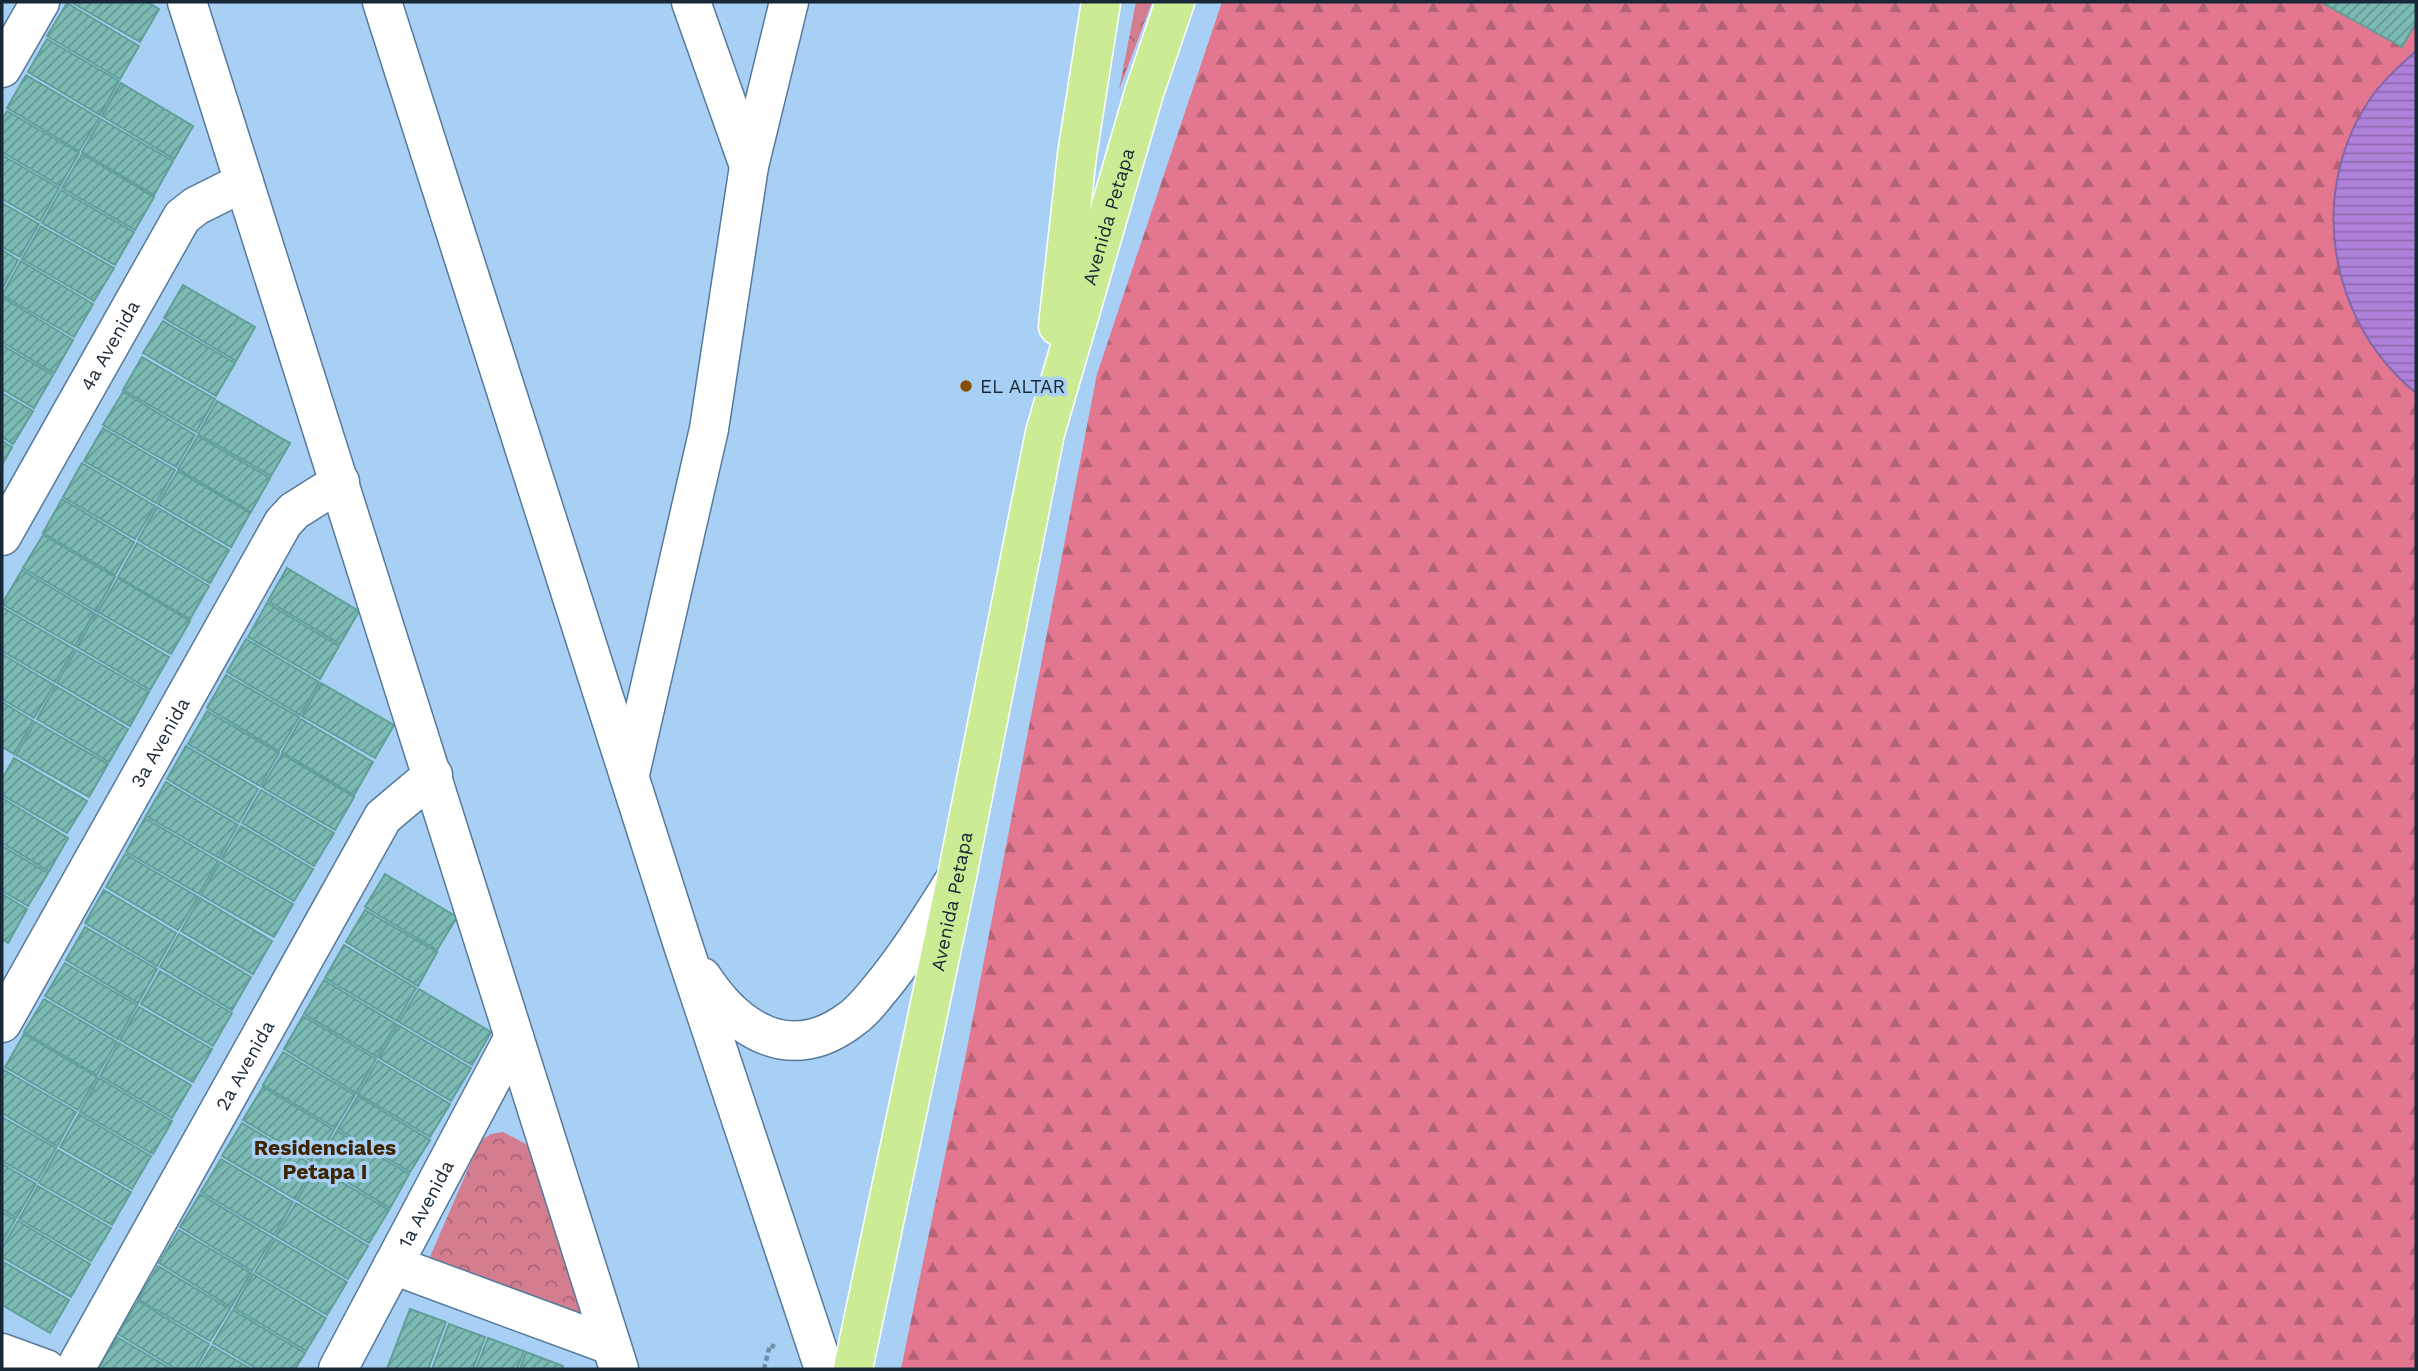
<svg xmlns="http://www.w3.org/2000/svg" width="2418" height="1371" font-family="'Work Sans',sans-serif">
	<defs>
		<pattern id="forest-firs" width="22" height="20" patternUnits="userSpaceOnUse" patternTransform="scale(1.75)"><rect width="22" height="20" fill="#e2778f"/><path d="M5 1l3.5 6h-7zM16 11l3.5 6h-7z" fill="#b66276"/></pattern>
		<pattern id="park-crowns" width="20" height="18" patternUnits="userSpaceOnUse" patternTransform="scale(1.75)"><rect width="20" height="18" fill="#d37d8f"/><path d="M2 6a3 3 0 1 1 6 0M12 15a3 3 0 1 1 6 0" fill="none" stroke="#aa6676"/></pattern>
		<pattern id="water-rules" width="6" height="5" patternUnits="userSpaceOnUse" patternTransform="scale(1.75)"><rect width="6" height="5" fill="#af82da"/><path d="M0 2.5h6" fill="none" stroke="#8e6ab2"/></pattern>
		<pattern id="building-hatch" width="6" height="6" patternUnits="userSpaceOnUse" patternTransform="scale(1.75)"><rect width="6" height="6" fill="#7bbbb4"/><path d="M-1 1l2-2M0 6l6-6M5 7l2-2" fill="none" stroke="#649893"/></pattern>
	</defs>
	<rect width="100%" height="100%" fill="#a8cff4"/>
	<path fill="url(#forest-firs)" d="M1222,2h1194v1367h-1515l64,-310 132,-685z"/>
	<g fill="url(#park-crowns)">
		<path d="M1136,2h16l-33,88z"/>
		<path d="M503,1132l23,12 10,12 50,162 -156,-61 50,-116 11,-7z"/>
	</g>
	<path fill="url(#water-rules)" stroke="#8267a9" stroke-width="2" d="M2416,51v342c-89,-72 -111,-206 -41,-301 12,-15 26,-28 41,-41z"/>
	<g fill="url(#building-hatch)" stroke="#5f9f98" stroke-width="2">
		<path d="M71,2h76l12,7 -19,33z"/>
		<path d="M2321,2h95v20l-14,25z"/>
		<path d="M67,3l72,43 -19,33 -73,-43z"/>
		<path d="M47,39l72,42 -19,34 -72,-43z"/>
		<path d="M26,75l73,43 -20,33 -72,-43z"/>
		<path d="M121,83l72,43 -19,33 -72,-43z"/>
		<path d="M7,111l72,42 -19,33 -58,-34v-33z"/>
		<path d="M101,119l72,42 -19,34 -72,-43z"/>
		<path d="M82,154l72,43 -19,33 -73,-42z"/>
		<path d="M2,155l57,33 -19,33 -38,-22z"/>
		<path d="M61,190l73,42 -19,33 -73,-42z"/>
		<path d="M2,203l37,21 -19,33 -18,-10z"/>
		<path d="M41,226l73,42 -20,33 -72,-42z"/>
		<path d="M2,250l16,10 -16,29z"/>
		<path d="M21,261l72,43 -19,33 -72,-42z"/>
		<path d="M183,285l72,42 -19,34 -72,-43z"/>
		<path d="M2,297l71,43 -19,33 -52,-31z"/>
		<path d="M163,321l72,42 -19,33 -73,-43z"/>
		<path d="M2,345l51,30 -19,33 -32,-19z"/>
		<path d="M142,357l73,42 -19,33 -73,-42z"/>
		<path d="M123,392l72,43 -19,32 -73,-42z"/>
		<path d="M2,393l31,18 -20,33 -11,-7z"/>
		<path d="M217,401l73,42 -19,33 -73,-42z"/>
		<path d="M103,428l72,42 -19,33 -72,-42z"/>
		<path d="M198,436l72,42 -19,34 -73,-43z"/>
		<path d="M2,441l10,6 -10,18z"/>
		<path d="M82,463l73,43 -20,33 -72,-42z"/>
		<path d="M178,471l72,42 -19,34 -73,-43z"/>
		<path d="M62,499l72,43 -19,33 -72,-42z"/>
		<path d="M157,507l72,43 -19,33 -72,-43z"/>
		<path d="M43,535l72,42 -19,34 -73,-43z"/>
		<path d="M137,543l72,43 -19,33 -72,-42z"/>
		<path d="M287,568l72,43 -19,33 -72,-43z"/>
		<path d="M22,570l72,43 -19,33 -73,-42z"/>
		<path d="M118,578l72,43 -19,33 -73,-42z"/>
		<path d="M267,603l72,43 -19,33 -72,-42z"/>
		<path d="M2,607l72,42 -19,33 -53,-31z"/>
		<path d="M96,614l73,43 -19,33 -73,-43z"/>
		<path d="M246,639l73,43 -19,33 -73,-43z"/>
		<path d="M76,650l73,42 -19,34 -73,-43z"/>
		<path d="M2,654l52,31 -20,33 -32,-19z"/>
		<path d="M226,675l73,42 -20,34 -72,-43z"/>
		<path d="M321,683l73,42 -19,33 -73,-42z"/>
		<path d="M56,686l72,43 -19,33 -72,-43z"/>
		<path d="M2,702l31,19 -19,33 -12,-7z"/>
		<path d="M207,711l72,42 -19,33 -72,-42z"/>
		<path d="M301,719l72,43 -19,33 -72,-43z"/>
		<path d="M35,722l73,42 -19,33 -73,-42z"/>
		<path d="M186,746l72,43 -19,33 -72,-43z"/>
		<path d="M282,754l72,43 -19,33 -73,-43z"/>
		<path d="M14,758l73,43 -20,32 -65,-38v-16z"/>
		<path d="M166,782l72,43 -19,33 -73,-42z"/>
		<path d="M261,790l73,43 -20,33 -72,-43z"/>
		<path d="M2,798l66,40 -19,33 -47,-28z"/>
		<path d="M145,818l73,43 -19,33 -73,-42z"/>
		<path d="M241,826l72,43 -19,32 -73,-42z"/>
		<path d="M2,846l46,27 -20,33 -26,-15z"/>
		<path d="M125,854l73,43 -20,33 -72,-43z"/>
		<path d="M220,862l73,42 -19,33 -73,-42z"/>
		<path d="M385,874l72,43 -20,33 -72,-43z"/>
		<path d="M104,890l72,43 -19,33 -72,-43z"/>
		<path d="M2,894l25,15 -19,34 -6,-4z"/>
		<path d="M200,898l72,43 -19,33 -72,-43z"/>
		<path d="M365,910l72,42 -19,34 -72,-44z"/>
		<path d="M85,927l72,42 -19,34 -72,-43z"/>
		<path d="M179,934l72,43 -19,33 -72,-43z"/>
		<path d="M344,945l72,43 -19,33 -72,-43z"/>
		<path d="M65,963l72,42 -19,34 -73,-43z"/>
		<path d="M160,971l72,42 -19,33 -72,-42z"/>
		<path d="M324,980l72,44 -19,33 -73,-43z"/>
		<path d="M419,989l72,43 -19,33 -73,-43z"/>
		<path d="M44,999l73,43 -20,33 -73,-43z"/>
		<path d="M139,1007l73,42 -19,33 -73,-42z"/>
		<path d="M303,1016l73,43 -20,34 -72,-44z"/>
		<path d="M398,1025l73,43 -20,33 -72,-43z"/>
		<path d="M24,1034l73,43 -19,33 -73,-43z"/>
		<path d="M119,1043l72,42 -19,33 -72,-42z"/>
		<path d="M283,1052l72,43 -20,33 -72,-43z"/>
		<path d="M378,1061l72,43 -20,33 -72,-43z"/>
		<path d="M4,1070l72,42 -19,34 -55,-33v-39z"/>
		<path d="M99,1078l73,43 -19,33 -73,-42z"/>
		<path d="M263,1087l71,43 -19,33 -72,-43z"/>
		<path d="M358,1096l72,44 -20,32 -72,-43z"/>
		<path d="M79,1114l72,42 -19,33 -72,-42z"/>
		<path d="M2,1117l54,31 -19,33 -35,-20z"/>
		<path d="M242,1123l72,43 -19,33 -73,-43z"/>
		<path d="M337,1131l72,43 -19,34 -73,-44z"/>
		<path d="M58,1150l73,42 -19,33 -73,-42z"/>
		<path d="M221,1159l72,43 -19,33 -73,-43z"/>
		<path d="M2,1164l34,20 -20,34 -14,-9z"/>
		<path d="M316,1167l73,43 -20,33 -72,-43z"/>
		<path d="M38,1186l73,42 -20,33 -72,-42z"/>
		<path d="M200,1194l73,44 -21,33 -72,-44z"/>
		<path d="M296,1203l72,43 -20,33 -72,-43z"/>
		<path d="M2,1212l13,8 -13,23z"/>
		<path d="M18,1221l72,43 -19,33 -69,-40v-9z"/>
		<path d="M179,1230l72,43 -20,34 -72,-44z"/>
		<path d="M275,1239l72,43 -20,33 -72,-43z"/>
		<path d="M2,1261l67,39 -19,33 -48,-28z"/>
		<path d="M158,1266l72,43 -20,32 -72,-42z"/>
		<path d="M253,1274l73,44 -20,33 -72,-43z"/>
		<path d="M138,1301l71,43 -14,25h-19l-58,-35z"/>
		<path d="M410,1309l36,13 -18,47h-41z"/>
		<path d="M233,1310l72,43 -10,16h-38l-44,-26z"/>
		<path d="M449,1324l36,13 -12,32h-41z"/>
		<path d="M117,1337l54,32h-73z"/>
		<path d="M488,1338l36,13 -7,18h-41z"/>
		<path d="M212,1346l39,23h-53z"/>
		<path d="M526,1352l37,14 -2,3h-41z"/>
	</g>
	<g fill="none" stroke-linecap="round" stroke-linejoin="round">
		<g stroke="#557a9b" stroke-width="41">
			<g id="minor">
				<path d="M187,2l432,1367"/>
				<path d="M382,2l301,943 141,424"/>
				<path d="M691,2l58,164"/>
				<path d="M2,68l38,-66"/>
				<path id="s1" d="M2,536l180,-319 14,-11 48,-24"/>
				<path d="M630,774l79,-345 40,-263 40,-164"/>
				<path d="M702,977c36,55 89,87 148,43 12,-8 21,-20 30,-31 29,-35 52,-73 76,-111"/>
				<path id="s2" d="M2,1023l281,-500 11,-12 46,-29"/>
				<path d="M393,1265l217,80"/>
				<path d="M2,1353l44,16"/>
				<path id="s3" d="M75,1369l308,-552 50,-42"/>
				<path id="s4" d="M338,1369l176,-332"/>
			</g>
		</g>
		<g stroke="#fff" stroke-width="41">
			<g id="major">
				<path d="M1058,326l19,-171 24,-153"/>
				<path id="s5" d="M853,1369l104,-493 88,-443 99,-340 31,-91"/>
			</g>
		</g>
		<path stroke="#6f8da8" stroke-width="4.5" stroke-dasharray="5 3.5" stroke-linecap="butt" d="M764,1369l6,-24 5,2"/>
		<use href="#minor" stroke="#fff" stroke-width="38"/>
		<use href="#major" stroke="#cbeb94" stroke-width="38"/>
	</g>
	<circle fill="#865000" stroke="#a8cff4" stroke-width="2.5" cx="966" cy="386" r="7"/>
	<g text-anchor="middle" stroke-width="7" stroke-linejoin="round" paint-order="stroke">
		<g font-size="19" fill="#192836" stroke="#a8cff4">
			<text dy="7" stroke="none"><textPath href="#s5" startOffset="1181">Avenida Petapa</textPath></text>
			<text dy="7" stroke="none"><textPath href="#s1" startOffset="219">4a Avenida</textPath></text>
			<text dy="7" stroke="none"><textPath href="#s2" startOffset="322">3a Avenida</textPath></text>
			<text dy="7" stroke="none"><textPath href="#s5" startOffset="478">Avenida Petapa</textPath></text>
			<text dy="7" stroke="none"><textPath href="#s3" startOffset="348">2a Avenida</textPath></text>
			<text dy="7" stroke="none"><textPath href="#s4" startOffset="187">1a Avenida</textPath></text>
		</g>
		<g font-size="19" fill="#192836" stroke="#a8cff4" text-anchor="start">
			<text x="980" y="393">EL ALTAR</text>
		</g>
		<g font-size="21" font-weight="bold" fill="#3e2403" stroke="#a8cff4">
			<text x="325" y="1155">Residenciales<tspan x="325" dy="24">Petapa I</tspan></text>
		</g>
	</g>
	<rect width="2418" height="1371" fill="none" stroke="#192836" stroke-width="7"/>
</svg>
